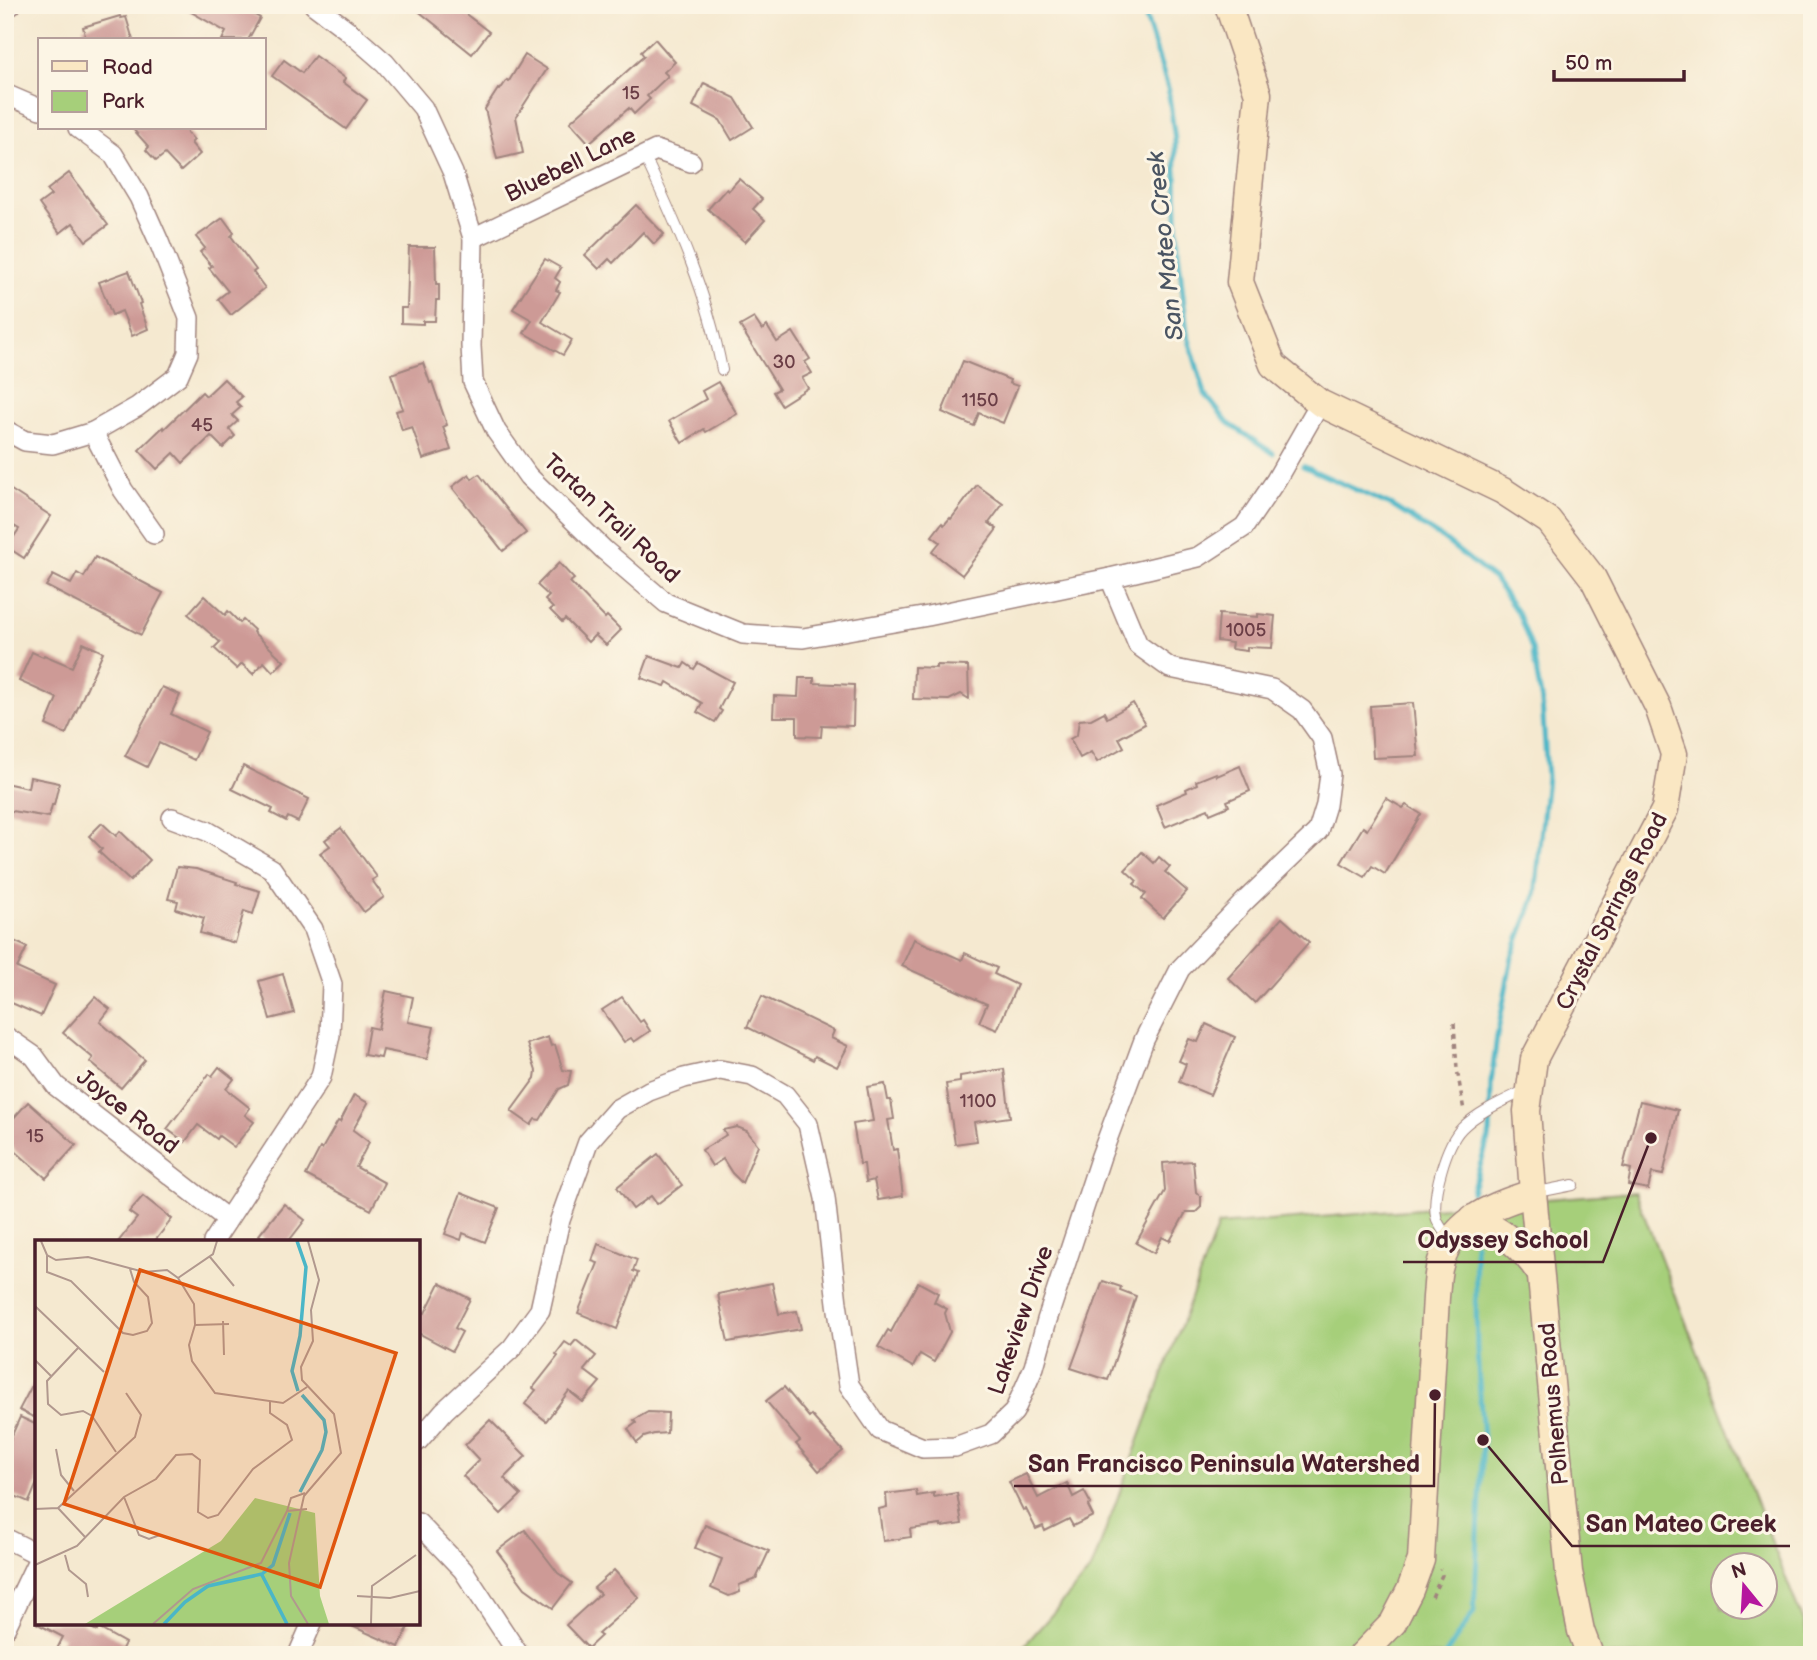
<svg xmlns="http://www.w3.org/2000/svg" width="1817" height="1660" font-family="'Balsamiq Sans',sans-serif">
	<rect width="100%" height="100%" fill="#fcf5e5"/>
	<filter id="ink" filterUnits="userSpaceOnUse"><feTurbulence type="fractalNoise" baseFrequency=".0143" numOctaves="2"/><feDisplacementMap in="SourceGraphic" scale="14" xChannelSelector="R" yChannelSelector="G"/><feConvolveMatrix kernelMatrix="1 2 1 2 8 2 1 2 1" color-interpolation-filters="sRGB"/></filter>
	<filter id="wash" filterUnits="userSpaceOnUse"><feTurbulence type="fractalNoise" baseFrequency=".00686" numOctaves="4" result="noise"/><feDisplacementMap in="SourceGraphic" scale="28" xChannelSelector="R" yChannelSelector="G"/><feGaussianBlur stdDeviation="1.57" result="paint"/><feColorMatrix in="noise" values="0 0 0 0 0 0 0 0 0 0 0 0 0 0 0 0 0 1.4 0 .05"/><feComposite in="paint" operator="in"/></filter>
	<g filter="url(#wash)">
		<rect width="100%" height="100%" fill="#f5e9d0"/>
		<path fill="#a6cf7a" stroke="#787752" stroke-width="2" fill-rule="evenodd" d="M1635,1192l177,453v10h-796l75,-85 127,-345zM1722,1566h42v42h-42z"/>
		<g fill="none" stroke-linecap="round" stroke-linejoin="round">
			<g stroke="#4ab6c7" stroke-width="5">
				<path d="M1142,5l26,83 7,52 3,109 9,84 18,61 23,29 45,30"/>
				<path d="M1303,466l89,40 50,32 52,41 25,36 13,34 10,53 5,75 -12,119 -23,61 -15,79 -6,46 -1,51 -18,59"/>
				<path d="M1445,1655l29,-43 9,-172 -6,-89 -2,-107"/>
			</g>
		</g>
		<g id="blocks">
			<g fill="#cd9a96">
				<path d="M179,5h58l23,13 -12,22h-26l4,-8z"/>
				<path d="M411,5h43l35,27 -17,22z"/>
				<path d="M120,16l1,2 5,-1 7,23h-47l-3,-13z"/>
				<path d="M655,39l20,23 -11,10 4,4 -21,20 3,3 -16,15 -5,-6 -40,35 -19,-21 74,-66 -3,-4z"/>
				<path d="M525,55l22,14 -31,48 7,36 -26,6 -12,-50 13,-20 2,1 7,-10 2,1z"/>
				<path d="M315,56l30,22 -2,4 24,18 -21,29 -74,-53 12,-16 18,13z"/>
				<path d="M704,83l31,15 18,29 -21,13 -12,-20 -27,-14z"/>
				<path d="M132,128h51l11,12 -3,3 9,11 -19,17 -16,-17 -9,7 -10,-11 3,-3z"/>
				<path d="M69,173l39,52 -22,16 -13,-18 -13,10 -21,-29 12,-9 -4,-5z"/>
				<path d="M739,179l23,20 -9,10 12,11 -20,22 -37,-33 18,-20 2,2z"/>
				<path d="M636,205l28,29 -10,10 -11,-12 -30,31 -4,-4 -10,10 -14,-14z"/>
				<path d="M223,218l11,15 -3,3 25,34 -3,2 12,16 -34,27 -13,-16 10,-8 -19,-23 3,-2 -12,-14 5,-4 -9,-11z"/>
				<path d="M409,247h26l1,37h3v16h-3l-1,21h-12v3l-22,-1v-15h6z"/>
				<path d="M545,259l16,9 -6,10 5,4 -4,8 4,2 -18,30 30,18 -9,15 -39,-22 8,-13 -19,-11z"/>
				<path d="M129,271l12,32 -2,1 2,6 7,19 -16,7 -10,-25 -10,4 -13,-33z"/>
				<path d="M754,318l8,12 5,-4 10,16 16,-10 17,27 -5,3 7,11 -10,5 6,10 -27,17 -8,-13 6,-3 -39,-63z"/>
				<path d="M963,361l47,19 -1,3 9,3 -15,37 -24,-10 -5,13 -32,-14z"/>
				<path d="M423,363l7,20 2,-1 15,43 -4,2 8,23 -28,9 -11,-32 -10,3 -6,-19 7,-2 -12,-35z"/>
				<path d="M224,379l18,18 -6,5 5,5 -9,8 6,6 -9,8 6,7 -12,12 -12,-12 -28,27 -9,-10 -17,16 -18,-19 24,-23 1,2 38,-37 4,4z"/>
				<path d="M718,382l19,32 -31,18 -2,-3 -22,14 -13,-22 37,-22 -4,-8z"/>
				<path d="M469,474l3,5 7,-5 47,59 -23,18 -51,-64z"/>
				<path d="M977,485l26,19 -14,19 8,6 -35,46 -30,-23 8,-10 -8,-6 10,-13 2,2 6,-7 1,1z"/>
				<path d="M5,486l46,30 -27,42 -17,-11 12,-18 -14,-9z"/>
				<path d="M95,557l68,36 -22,42 -95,-49 7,-11 18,9 6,-11 7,4z"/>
				<path d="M559,563l15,16 -4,3 35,36 2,-2 14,14 -15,15 -11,-10 -7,7 -23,-23 -3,3 -12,-12 3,-2 -8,-8 4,-4 -12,-11z"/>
				<path d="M204,596l21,19 3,-4 12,12 3,-3 11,10 -1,2 31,29 -11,11 -9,-10 -11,12 -11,-10 -5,5 -23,-21 6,-6 -32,-28z"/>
				<path d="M1219,614l39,3v-3l17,2 -3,32 -25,-1v4l-16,-2 1,-6 -15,-2z"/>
				<path d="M83,643l20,9 -37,82 -20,-9 11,-27 -38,-17 13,-29 11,5 1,-2 28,12z"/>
				<path d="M649,656l33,12 3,-5 9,6 4,-6 35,19 -14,27 3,2 -7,11 -18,-10 5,-9 -35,-21 -2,4 -24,-8z"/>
				<path d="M936,665l32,1 1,33 -8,-5 -12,6 -36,-1 1,-32 22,1z"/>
				<path d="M799,678h15v5l40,2 -1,41 -31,-1 -1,12 -24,-1v-19h-24l1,-21 24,1z"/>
				<path d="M162,687l18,8 -9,19 36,18 -13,28 -35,-17 -12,24 -22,-11z"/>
				<path d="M1133,703l12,21 -26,14 5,9 -27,15 -6,-10 -11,6 -10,-19 7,-4 2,-15 12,-1 13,-7 3,6z"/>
				<path d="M1413,703l5,53 -45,2 -3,-52z"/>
				<path d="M243,766l66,33 -11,23 -10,-5 -2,4 -15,-8 2,-4 -41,-20z"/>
				<path d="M1240,766l10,25 -23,10 2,5 -19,8 -2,-5 -43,18 -9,-22 31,-13 -1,-3 11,-5 -1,-3 20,-8 1,3z"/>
				<path d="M30,777l29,6 -5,22h-2l-3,12 -44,-7v-27l23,5z"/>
				<path d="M1386,798l17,10 3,-3 15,9 -36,60 -13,-8 -7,11 -24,-14 22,-36 4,3z"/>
				<path d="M102,823l14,13 4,-5 30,29 -20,21 -31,-29 3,-3 -13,-13z"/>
				<path d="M341,828l36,49 -5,3 12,17 -20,15 -44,-59 10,-7 -5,-6z"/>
				<path d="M1142,852l12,11 5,-6 11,10 -5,5 22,19 -24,27 -21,-19 4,-5 -12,-10 3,-3 -12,-11z"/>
				<path d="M177,867l19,2 41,13 -1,2 24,7 -7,23 -9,-3 -9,32 -35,-10 4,-15 -28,-9 2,-8 -10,-2z"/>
				<path d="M1282,918l27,24 -54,61 -27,-25z"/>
				<path d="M5,937l22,10 -10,21 38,17 -14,31 -36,-16z"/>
				<path d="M914,939l48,21 3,-7 32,15 -3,6 23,11 -20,45 -18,-8 8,-18 -85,-38z"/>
				<path d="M283,974l11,39 -24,6 -11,-38z"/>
				<path d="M386,991l27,6 -5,25 26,5 -7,32 -44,-9 -2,8 -17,-3 5,-28 9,2z"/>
				<path d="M762,996l72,35 -3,7 17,8 -11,21 -22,-11 -2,4 -66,-33z"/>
				<path d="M95,997l15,12 -10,13 45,38 -24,28 -31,-26 3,-4 -30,-25z"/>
				<path d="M622,997l18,25 3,-2 7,11 -16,11 -3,-4 -7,4 -22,-32z"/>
				<path d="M1206,1024l29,13 -25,58 -31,-13 7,-18 -7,-3 10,-22 9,3z"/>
				<path d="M548,1037l3,9 4,-1 8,25 8,1 -3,14 -9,4 -19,31 -5,-1 -4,6 -20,-14 24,-33 1,-7 -9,-27z"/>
				<path d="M219,1067l15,12 -8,10 24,19 -5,7 9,7 -20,25 -15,-11 -2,3 -19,-14 -13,17 -18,-13 42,-55 3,2z"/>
				<path d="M1004,1069l6,48 -36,5 3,19 -22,3 -9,-60 14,-2v-6z"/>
				<path d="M885,1084l3,16h3l3,19 -6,1 5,30 4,-1 6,47 -25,4 -4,-20 -8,2 -2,-18h-4l-7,-40 20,-3 -6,-34z"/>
				<path d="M354,1095l14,8 -15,27 16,12 -13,25 29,16 -14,27 -65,-35 14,-27 2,1 16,-28 2,1z"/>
				<path d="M1640,1101l38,9 -15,65 -11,-2 -4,16 -20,-4 3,-16 -8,-2z"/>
				<path d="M28,1102l48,43 -30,33 -41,-36v-14z"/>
				<path d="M737,1127l10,4 11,14 -16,38 -10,-10 -9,-14 -11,7 -10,-16 24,-15 -3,-5z"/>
				<path d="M658,1154l24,31 -25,19 -6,-8 -18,13 -16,-22z"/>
				<path d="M1193,1161l3,31 5,5v10l-5,5h-10l-16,29 -8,-4 -8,16 -18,-10 29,-52 -2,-28z"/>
				<path d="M461,1193l38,15 -14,34 -22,-9 -2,7 -16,-6z"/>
				<path d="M143,1196l29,23 -18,23h-36l19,-24 -8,-6z"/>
				<path d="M284,1204l21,16 -17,22h-21l-8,-7z"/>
				<path d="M598,1244l39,16 -4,11 5,2 -21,56 -39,-16 20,-50 -6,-2z"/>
				<path d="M1103,1281l18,6 -1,3 16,6 -28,84 -37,-12z"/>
				<path d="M918,1282l20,11 -4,9 13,7 -2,4 5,19 -16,30 -14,-8 -7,13 -35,-20 10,-17 3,2z"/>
				<path d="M440,1283l30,16 -15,29 7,4 -10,19 -34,-18v-23l7,3z"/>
				<path d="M772,1283l7,31 18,-3 4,18 -73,13 -10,-48z"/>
				<path d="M576,1340l20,16 -12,14 16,12 -17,20 -14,-11 -23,30 -21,-17 11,-14 -3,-2 25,-32 -2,-2 9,-12 6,4z"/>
				<path d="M37,1376v33l-4,8 -14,-7z"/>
				<path d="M784,1387l25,30 2,-2 32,36 -24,20 -23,-27 4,-3 -34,-40z"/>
				<path d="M648,1412l20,1 -1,20 -13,1 -10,3 -7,6 -9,-14 8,-6 -2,-3z"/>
				<path d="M20,1417l17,8v58l-8,19 -24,-10v-41z"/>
				<path d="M490,1420l36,36 -22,22 17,17 -20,19 -38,-38 16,-16 -14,-15z"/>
				<path d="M1026,1474l12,24 29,-15 6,14 11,-6 7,13 -3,2 5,10 -20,10 -4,-7 -24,12 -2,-5 -7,3 -10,-20 -3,1 -14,-28z"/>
				<path d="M916,1490l1,6 17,-3v4l23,-4 5,31 -21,3v-2l-31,4 1,8 -28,4 -4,-32 8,-2 -1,-13z"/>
				<path d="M705,1525l64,26 -13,28 -17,6 1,7 -11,4 -18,-8 11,-29 -27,-11z"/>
				<path d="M525,1530l33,43 14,10 -19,25 -28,-20 -28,-37z"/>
				<path d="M614,1570l25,28 -41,36 3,2 -13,12 -22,-23 34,-31 -6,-6z"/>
				<path d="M36,1623h45l16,8 1,-3 27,15 -6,12h-65l9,-18z"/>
				<path d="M345,1623h65l-11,24z"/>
			</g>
		</g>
	</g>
	<g filter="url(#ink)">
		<use href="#blocks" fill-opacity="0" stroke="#a0847e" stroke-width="2"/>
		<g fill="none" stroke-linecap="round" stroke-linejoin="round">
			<g stroke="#a0847e" stroke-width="12">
				<g id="lane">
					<path d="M644,155c33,70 64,139 78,215"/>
					<path d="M1533,1193l40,-8"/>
					<path d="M1450,1240c-5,-7 -13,-16 -14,-24 -4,-22 10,-72 26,-88 17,-17 44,-28 66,-39"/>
				</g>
			</g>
			<g stroke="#a0847e" stroke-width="22">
				<g id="street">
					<path d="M314,5l32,24 39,34 38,45 30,65 20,65 -2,108 2,36 23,49 32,45 76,74 62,53 77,31 60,4 125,-22 182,-38 88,-21 46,-30 32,-47 44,-77"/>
					<path d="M5,6l6,-1"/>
					<path d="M5,94l35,15"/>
					<path d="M473,238l183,-88 35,12"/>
					<path d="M5,430l20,11 28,3 40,-12 44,-25 41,-31 10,-23 1,-35 -30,-76 -20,-45 -26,-43 -35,-26"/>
					<path d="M93,432l30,58 31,44"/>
					<path d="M172,818l35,13 65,38 41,60 19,55 -2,51 -9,42 -108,165"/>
					<path d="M5,1036l29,20 22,30 171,133"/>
					<path d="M418,1441l26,-30 68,-63 28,-38 20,-90 28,-78 29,-33 32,-18 35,-13 36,-8 32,6 33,19 23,29 17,74 12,105 12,82 31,45 43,18 32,-1 36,-13 23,-22 20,-45 13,-47 54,-164 43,-116 36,-71 66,-69 72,-69 8,-26 4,-31 -8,-36 -20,-28 -30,-21 -102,-21 -32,-23 -28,-67"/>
					<path d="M418,1523l45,47 56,85"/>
					<path d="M5,1538l32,16"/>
					<path d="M5,1629l32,-67"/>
					<path d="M298,1655l14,-32"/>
				</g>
			</g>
			<g stroke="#a0847e" stroke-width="29">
				<g id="secondary">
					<path d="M1228,5l30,89 -18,188 33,83 47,38 183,88 46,30 44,57 65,129 16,47 -9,55 -131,250 -7,52 6,82 36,379 12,59 9,24"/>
					<path d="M1473,1218c28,11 50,30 67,55"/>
					<path d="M1362,1655l31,-32 17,-33 11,-30 15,-263c1,-10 1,-19 3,-28 10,-47 53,-64 94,-76"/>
				</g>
			</g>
			<g stroke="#a0847e" stroke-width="3.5" stroke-dasharray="5 5" stroke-linecap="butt">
				<path d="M1454,1023l3,46 7,42"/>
				<path d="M1432,1597l10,-22 -2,-6"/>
			</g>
			<use href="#lane" stroke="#fff" stroke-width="10"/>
			<use href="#street" stroke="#fff" stroke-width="19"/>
			<use href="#secondary" stroke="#fae7c3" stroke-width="26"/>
		</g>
	</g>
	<g text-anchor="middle" stroke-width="6" stroke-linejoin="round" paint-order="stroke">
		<g font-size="19" fill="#6b3e46">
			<text x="631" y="99">15</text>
			<text x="784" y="368">30</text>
			<text x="980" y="406">1150</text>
			<text x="202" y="431">45</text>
			<text x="1246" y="636">1005</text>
			<text x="978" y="1107">1100</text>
			<text x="35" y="1142">15</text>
		</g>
		<g font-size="23" fill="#4a1f2b" stroke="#fcf5e5">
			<text transform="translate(570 164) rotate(-26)" y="8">Bluebell Lane</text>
			<text transform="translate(612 518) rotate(43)" y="8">Tartan Trail Road</text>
			<text transform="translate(1611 911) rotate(-63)" y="8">Crystal Springs Road</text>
			<text transform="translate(128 1111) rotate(38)" y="8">Joyce Road</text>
			<text transform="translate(1020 1320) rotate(-71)" y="8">Lakeview Drive</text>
			<text transform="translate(1553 1404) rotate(-95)" y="8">Polhemus Road</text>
		</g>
		<g font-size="24" font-style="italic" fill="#4a5462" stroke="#fcf5e5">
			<text transform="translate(1165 246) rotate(-96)" y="8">San Mateo Creek</text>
		</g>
	</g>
	<g transform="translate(35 1240)">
		<rect width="385" height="385" fill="#f5e9d0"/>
		<path d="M220,258l60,15 5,83 9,28h-244l136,-83z" fill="#a6cf7a"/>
		<path fill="none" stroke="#4ab6c7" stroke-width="3.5" d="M262,1l9,26 -6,69 -8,35 6,20M265,252l22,-42 4,-18 -2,-12 -22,-25M227,335l25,49M129,384l21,-22 23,-16 54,-12 11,-9 17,-52"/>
		<path fill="none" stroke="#b1988e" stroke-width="2" d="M6,1l6,14 9,5 32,-3 56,15 23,-2 11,8 16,26 1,21 -6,20 3,16 23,32 68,10 24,-16M273,1l11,39 -8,30 2,31 -12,26 1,13 32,34 7,39 -37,43 -15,67 2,33 17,28M12,15v17l24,9 52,52 10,2 14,-4 5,-8 -4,-26 -14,-15 -4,-13M175,17l24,29M143,38l35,-24 4,-13M0,66l69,66M188,81l1,34M160,85l34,-1M43,108l-31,33 1,23 13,11 22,-4 9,5 24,36M0,120l16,16M21,209l5,26 13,16M89,257l15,38 10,4 11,-4M23,268l28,30M0,269l23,-1 77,-71 6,-22 -15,-22M252,271l4,-13 14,-5M30,315l4,15 17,14 2,13M0,325l42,-19 47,-49 32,-18 20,-24 16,-1 8,6 -2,52 10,6 10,-3 35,-46 39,-29 -5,-15 -17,-12v-11M322,356l33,2 30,-7M118,384l40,-35 68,-26 26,-52 20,-2M336,384l1,-38 44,-31"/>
		<path fill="#e0560e" fill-opacity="0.15" stroke="#e0560e" stroke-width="3.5" d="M105,30l256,83 -76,234 -256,-83z"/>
		<rect width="385" height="385" fill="none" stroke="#4a1f2b" stroke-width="3.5"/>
	</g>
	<path fill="none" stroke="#4a1f2b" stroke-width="2.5" d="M1651 1138L1603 1262H1403M1435 1395L1434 1486H1014M1483 1440L1572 1546H1790"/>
	<g fill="#4a1f2b" stroke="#fcf5e5" stroke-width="2.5">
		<circle cx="1651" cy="1138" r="7"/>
		<circle cx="1435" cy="1395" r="7"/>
		<circle cx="1483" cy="1440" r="7"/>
	</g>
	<g font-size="24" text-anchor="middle" font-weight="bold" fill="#4a1f2b" stroke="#fcf5e5" stroke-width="6" stroke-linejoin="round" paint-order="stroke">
		<text x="1503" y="1248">Odyssey School</text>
		<text x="1224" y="1472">San Francisco Peninsula Watershed</text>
		<text x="1681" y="1532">San Mateo Creek</text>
	</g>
	<rect width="1817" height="1660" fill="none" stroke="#fcf5e5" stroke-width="28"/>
	<rect x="38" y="38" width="228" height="91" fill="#fcf5e5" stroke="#b59f9b" stroke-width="2"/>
	<rect x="52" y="61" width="35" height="10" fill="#fae7c3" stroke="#b59f9b" stroke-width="2"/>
	<text x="102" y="74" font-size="21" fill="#4a1f2b">Road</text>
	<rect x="52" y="91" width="35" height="21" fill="#a6cf7a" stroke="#b59f9b" stroke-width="2"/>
	<text x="102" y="108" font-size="21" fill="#4a1f2b">Park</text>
	<g transform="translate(1744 1586) rotate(342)"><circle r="33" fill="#fcf5e5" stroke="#b59f9b" stroke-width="2"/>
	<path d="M0-5L12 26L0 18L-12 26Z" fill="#b5179e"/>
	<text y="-10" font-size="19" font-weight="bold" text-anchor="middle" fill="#4a1f2b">N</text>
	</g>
	<path d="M1554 70v10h130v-10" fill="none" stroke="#4a1f2b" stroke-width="3.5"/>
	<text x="1565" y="70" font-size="21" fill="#4a1f2b" stroke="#fcf5e5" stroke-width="5" paint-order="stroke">50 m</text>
</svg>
